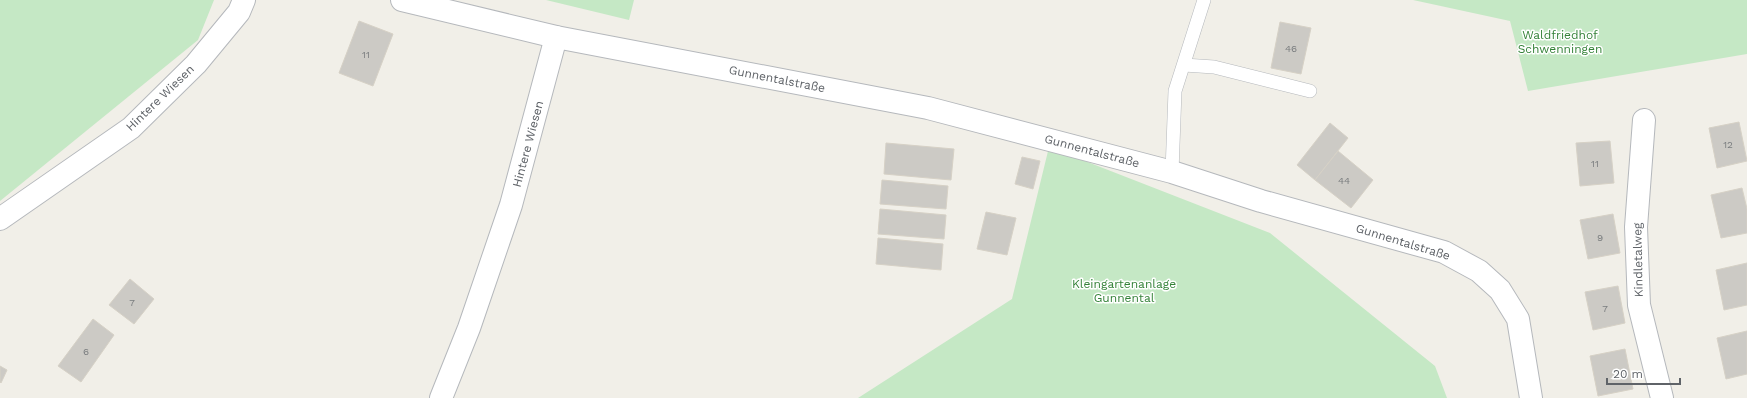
<svg xmlns="http://www.w3.org/2000/svg" width="1747" height="398" font-family="'Work Sans',sans-serif">
	<rect width="100%" height="100%" fill="#f1efe8"/>
	<g fill="#c5e8c5">
		<path d="M0,0h214l-16,40 -198,161z"/>
		<path d="M546,0h88l-5,20z"/>
		<path d="M1413,0h334v54l-219,37 -18,-70z"/>
		<path d="M1049,147l221,86 165,133 12,32h-589l154,-99z"/>
	</g>
	<g fill="#cccac5" stroke="#d6d1c6">
		<path d="M359,21l34,13 -20,52 -34,-13z"/>
		<path d="M1280,22l31,6 -10,46 -30,-6z"/>
		<path d="M1739,122l8,39 -30,7 -8,-40z"/>
		<path d="M1330,123l18,15 -33,42 -18,-15z"/>
		<path d="M1610,141l4,42 -34,3 -4,-43z"/>
		<path d="M886,143l68,6 -3,31 -67,-6z"/>
		<path d="M1338,151l35,29 -22,28 -36,-28z"/>
		<path d="M1022,157l18,4 -7,28 -18,-5z"/>
		<path d="M882,180l66,6 -2,23 -66,-5z"/>
		<path d="M1742,188l5,21v24l-26,5 -10,-43z"/>
		<path d="M880,209l66,6 -2,24 -66,-5z"/>
		<path d="M986,212l30,6 -9,37 -30,-6z"/>
		<path d="M1613,214l7,39 -32,6 -8,-39z"/>
		<path d="M878,238l65,6 -2,26 -65,-6z"/>
		<path d="M1747,263v42l-23,5 -8,-40z"/>
		<path d="M130,279l24,20 -20,25 -25,-19z"/>
		<path d="M1618,286l7,37 -32,7 -8,-38z"/>
		<path d="M93,319l21,16 -33,47 -23,-16z"/>
		<path d="M1747,331v43l-21,5 -9,-41z"/>
		<path d="M1625,349l8,40 -35,7 -8,-40z"/>
		<path d="M0,366l7,4 -6,13 -1,-1z"/>
	</g>
	<g fill="none" stroke-linecap="round" stroke-linejoin="round">
		<g stroke="#b5b8bc" stroke-width="14">
			<g id="lane">
				<path d="M1184,65l30,2 96,24"/>
				<path d="M1172,172l3,-81 29,-91"/>
			</g>
		</g>
		<g stroke="#b5b8bc" stroke-width="24">
			<g id="street">
				<path d="M402,0l154,37 372,71 244,64 89,29 183,51 35,19 21,19 18,29 13,79"/>
				<path d="M1644,120l-8,107 3,78 23,93"/>
				<path d="M0,219l131,-91 65,-64 43,-52 5,-12"/>
				<path d="M441,398l28,-70 42,-123 45,-168"/>
			</g>
		</g>
		<use href="#lane" stroke="#fff" stroke-width="13"/>
		<use href="#street" stroke="#fff" stroke-width="22"/>
	</g>
	<g text-anchor="middle" stroke-width="3" stroke-linejoin="round" paint-order="stroke">
		<g font-size="10" fill="#7a7d7f">
			<text x="1291" y="52">46</text>
			<text x="366" y="58">11</text>
			<text x="1728" y="148">12</text>
			<text x="1595" y="167">11</text>
			<text x="1344" y="184">44</text>
			<text x="1600" y="241">9</text>
			<text x="132" y="306">7</text>
			<text x="1605" y="312">7</text>
			<text x="86" y="355">6</text>
		</g>
		<g font-size="12" fill="#348238" stroke="#fff">
			<text x="1560" y="39">Waldfriedhof<tspan x="1560" dy="14">Schwenningen</tspan></text>
			<text x="1124" y="288">Kleingartenanlage<tspan x="1124" dy="14">Gunnental</tspan></text>
		</g>
		<g font-size="12" fill="#5f6368" stroke="#fff">
			<text transform="translate(777 79) rotate(11)" y="4">Gunnentalstraße</text>
			<text transform="translate(160 98) rotate(-44)" y="4">Hintere Wiesen</text>
			<text transform="translate(528 144) rotate(-75)" y="4">Hintere Wiesen</text>
			<text transform="translate(1092 151) rotate(15)" y="4">Gunnentalstraße</text>
			<text transform="translate(1403 242) rotate(17)" y="4">Gunnentalstraße</text>
			<text transform="translate(1638 260) rotate(-91)" y="4">Kindletalweg</text>
		</g>
	</g>
	<path d="M1607 378v6h73v-6" fill="none" stroke="#5f6368" stroke-width="2"/>
	<text x="1613" y="378" font-size="12" fill="#5f6368" stroke="#ffffff" stroke-width="3" paint-order="stroke">20 m</text>
</svg>
